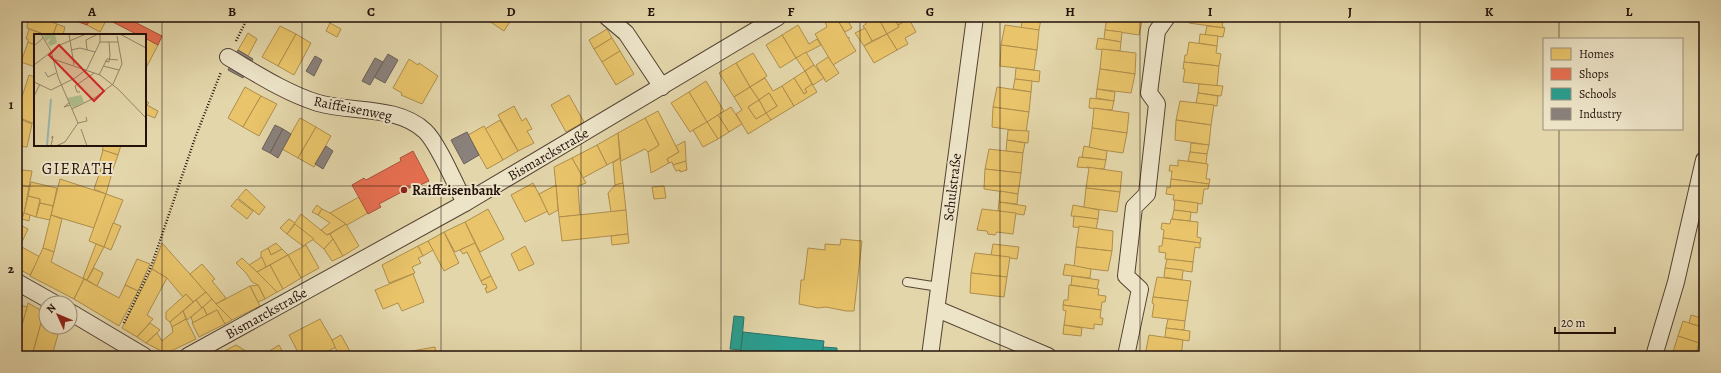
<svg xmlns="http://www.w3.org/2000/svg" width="1721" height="373" font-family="Alegreya,serif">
	<rect width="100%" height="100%" fill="#e3d6aa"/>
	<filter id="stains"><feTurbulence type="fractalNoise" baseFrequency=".005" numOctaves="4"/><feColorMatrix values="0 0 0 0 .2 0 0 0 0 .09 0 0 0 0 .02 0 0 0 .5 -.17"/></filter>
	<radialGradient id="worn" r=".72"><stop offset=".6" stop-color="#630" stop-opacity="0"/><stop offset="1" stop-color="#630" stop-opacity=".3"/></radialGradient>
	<g fill="#e9c46a" stroke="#ae8e4d">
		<path d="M28,17h15v2l14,5 -4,11h-7l-19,-7z"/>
		<path d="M91,17h12l4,2 -7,13 -13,-7z"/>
		<path d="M319,17h14l-3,6z"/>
		<path d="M483,17h30l-9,14z"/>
		<path d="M833,17h3l12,21 1,-1v3l7,11 -23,14 -18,-31 12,-7 -2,-5z"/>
		<path d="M836,17h10l6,11 -7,4z"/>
		<path d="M863,17h15l9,17 -15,7 -9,-15 3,-2z"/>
		<path d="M878,17h16l5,10 -12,7z"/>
		<path d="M894,17h14l1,2 -11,6z"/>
		<path d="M1023,17l18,2 -2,11 -18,-2z"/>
		<path d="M1107,17h36l-4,18 -34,-5z"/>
		<path d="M1190,17h34l-2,9 3,2 -36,-5z"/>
		<path d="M909,19l7,13 -11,6 3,6 -11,6 -10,-16 12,-7 -1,-2z"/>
		<path d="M330,23l11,6 -4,8 -11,-6z"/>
		<path d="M57,24l8,3 -2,8h-10z"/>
		<path d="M798,25l11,19 8,-5 4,6 -25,13 -14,-23z"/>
		<path d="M1005,25l34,5 -2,20 -36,-5z"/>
		<path d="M280,26l16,8 -18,32 -16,-9z"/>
		<path d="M1207,26l18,2 -2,9 -18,-2z"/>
		<path d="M865,28l7,13 -8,5 -9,-13z"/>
		<path d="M29,29l17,6h-11v10l-7,-3v-3h-2z"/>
		<path d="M607,29l5,9 -18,11 -5,-9z"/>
		<path d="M1105,30l17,2 -1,10 -17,-3z"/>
		<path d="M248,33l9,6 -9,17 -10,-6z"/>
		<path d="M296,34l15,9 -17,32 -16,-9z"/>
		<path d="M887,34l10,16 -23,13 -10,-17z"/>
		<path d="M1200,34l18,2 -1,10 -18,-3z"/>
		<path d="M782,35l14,23 -16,10 -14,-23z"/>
		<path d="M145,38l13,7 -13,25z"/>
		<path d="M612,38l8,13 -18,11 -8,-13z"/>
		<path d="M1098,38l23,4 -1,9 -24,-2z"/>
		<path d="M28,42l7,3v22l-14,-5z"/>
		<path d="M1189,42l28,4 -1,7 5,1 -2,12 -35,-4 1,-7h2z"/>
		<path d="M1001,45l36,5 -3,20 -34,-4z"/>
		<path d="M1102,49l34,4 -1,21 -35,-5z"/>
		<path d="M620,51l14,23 -18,11 -14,-23z"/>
		<path d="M806,52l8,13 -9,6 -9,-13z"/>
		<path d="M753,53l14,23 -17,11 -14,-24z"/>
		<path d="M828,57l11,16 -13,9 -10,-17z"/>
		<path d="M409,59l9,6 1,-2 19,13 -16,28 -21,-9 1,-2 -9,-5z"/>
		<path d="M1184,62l35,4 -2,20 -34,-4 2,-13h-2z"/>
		<path d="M736,63l14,24 -16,10 -15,-24z"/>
		<path d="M814,65l10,13 -11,7 -8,-14z"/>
		<path d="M1016,68l24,3 -1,11 -24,-3z"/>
		<path d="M1100,69l35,5 -4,19 -34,-4z"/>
		<path d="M805,71l7,13 -7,5 2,3 -3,2 -10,-16z"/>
		<path d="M29,75l6,2v47l-18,-7v-15l3,1z"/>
		<path d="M765,78l8,13 9,-5 12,20 -23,14 -5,-7 11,-7 -8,-13 -10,7 -9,-13z"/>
		<path d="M794,78l10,16 3,-2 -2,-3 7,-5 5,8 -23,14 -12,-20z"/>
		<path d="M1015,79l17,2 -1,11 -18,-3z"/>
		<path d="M706,81l18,30 -17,11 -18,-30z"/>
		<path d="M1199,84l24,2 -2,10 -23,-3z"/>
		<path d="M245,87l16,9 -18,31 -15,-9z"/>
		<path d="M750,87l9,13 -11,7 8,12 10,-6 5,7 -23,14 -12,-20 6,-4 -8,-13z"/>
		<path d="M997,87l34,5 -2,20 -36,-5z"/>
		<path d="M1097,89l18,3 -1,9 -18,-3z"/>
		<path d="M689,92l18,30 -17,10 -19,-29z"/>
		<path d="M769,93l8,13 -11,7 -7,-13z"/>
		<path d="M1198,93l20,3 -1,10 -21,-3z"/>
		<path d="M569,95l15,27 -18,10 -15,-27z"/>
		<path d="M261,96l16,8 -18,32 -16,-9z"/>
		<path d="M1090,98l24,3 -2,9 -23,-2z"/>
		<path d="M145,100l4,3 -2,2 11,6 -3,7 -10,-4z"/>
		<path d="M759,100l7,13 -10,6 -8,-12z"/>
		<path d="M1180,101l34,4 -3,20 -35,-5z"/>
		<path d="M514,106l8,15 4,-3 6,11 -5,2 7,12 -16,8 -20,-36z"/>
		<path d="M731,107l11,17 -13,8 -11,-17z"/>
		<path d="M993,107l36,5 -3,20 -34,-5z"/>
		<path d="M1094,108l35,5 -2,20 -35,-5z"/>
		<path d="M658,111l21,41 -12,7 2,4 -18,10 -3,-21 11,-7 -14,-27z"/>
		<path d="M718,115l11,17 -11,7 -11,-17z"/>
		<path d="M17,118l15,6 -5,23 -10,-1z"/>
		<path d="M300,118l16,9 -18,31 -16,-9z"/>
		<path d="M645,118l14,27 -11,7 -3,-3 -24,12 -3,-28z"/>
		<path d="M500,120l18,31 -15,9 -18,-31z"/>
		<path d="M1176,120l35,5 -2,20 -34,-5z"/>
		<path d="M707,122l11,17 -15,8 -10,-17z"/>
		<path d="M484,126l19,34 -16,9 -19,-34z"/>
		<path d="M316,127l15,9 -17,31 -16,-9z"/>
		<path d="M1092,128l35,5 -4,20 -34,-5z"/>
		<path d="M1008,130l21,1 -1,12 -21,-3z"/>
		<path d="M618,133l2,25 -13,7 -10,-20z"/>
		<path d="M1007,140l18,3 -2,10 -17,-2z"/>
		<path d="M685,141l1,20 -13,4 -1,-3 -3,1 -2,-4 12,-7 -3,-6z"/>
		<path d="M1191,143l18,2 -2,9 -17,-2z"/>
		<path d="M104,145h17l-3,10 -16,-5z"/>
		<path d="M597,145l10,20 -24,13 -11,-20z"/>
		<path d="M1084,146l23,5 -1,9 -24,-3z"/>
		<path d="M989,149l34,4 -2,20 -36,-4z"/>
		<path d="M103,150l15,5 -5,14 -14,-5z"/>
		<path d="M1190,152l17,2 -1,10 -18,-3z"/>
		<path d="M1079,157l27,3 -2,9 -27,-2z"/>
		<path d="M572,158l14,25 -8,3 2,29 -21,2 -5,-50z"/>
		<path d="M620,158l3,25 -8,2 -2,-22z"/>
		<path d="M1178,160l30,4 -2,15h4l-1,5 -38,-5 1,-8h-3l1,-6 8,1z"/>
		<path d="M686,161l1,9 -7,2v-2l-4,1 -3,-6z"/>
		<path d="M102,166l11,3 -7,25 -12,-5z"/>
		<path d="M1087,167l35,5 -2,20 -34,-4 3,-20z"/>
		<path d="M985,169l36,4 -3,21 -34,-5z"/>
		<path d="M22,170l10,1 -3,16 -10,-2z"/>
		<path d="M17,175l4,1 -2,9 -2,-1z"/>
		<path d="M60,179l46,15 -12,34 -43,-13z"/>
		<path d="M1171,179l38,5 -1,5h-4l-2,15 -29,-4 1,-5 -8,-1 1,-7 3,1z"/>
		<path d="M31,182l26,6 -4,18 -13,-3v-4l-12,-3z"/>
		<path d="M533,183l15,28 -23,11 -14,-27z"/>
		<path d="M623,183l3,27 -15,2 -3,-19 7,-8z"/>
		<path d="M21,185l8,2 -5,27 -7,-2z"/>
		<path d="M556,185l2,25 -9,5 -10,-21z"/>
		<path d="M664,186l2,12 -12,1 -2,-12z"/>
		<path d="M1086,188l34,4 -3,20 -36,-5h3z"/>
		<path d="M246,189l19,18 -6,8 -21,-17z"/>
		<path d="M1000,191l18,3 -1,10 -18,-2z"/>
		<path d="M106,194l17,6 -19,47 -15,-6z"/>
		<path d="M28,196l12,3 -4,18 -12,-4z"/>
		<path d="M359,197l9,16 -21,12 -17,-12z"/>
		<path d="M237,199l16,12 -6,8 -16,-13z"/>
		<path d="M1175,200l23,3 -1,10 -23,-3z"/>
		<path d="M999,202l27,4 -2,9 -26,-4z"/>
		<path d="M40,203l13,3 -3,14 -14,-3z"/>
		<path d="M317,205l5,4 -4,6 -6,-3z"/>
		<path d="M1073,205l26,5 -1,9 -27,-3z"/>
		<path d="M322,209l8,4 16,11 -19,11 -6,-5 9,-7 -12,-8z"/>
		<path d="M488,209l16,30 -24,13 -15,-30z"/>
		<path d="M982,209l34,4 -3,21 -16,-2 -2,3 -7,-1 -1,-3 -10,-1z"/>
		<path d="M626,210l2,24 -66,7 -3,-24z"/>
		<path d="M1174,210l17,2 -1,9 -18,-2z"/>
		<path d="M17,212l7,2 -6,16h-1z"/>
		<path d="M24,213l6,2 -1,6 -7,-2z"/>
		<path d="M301,214l26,21 3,-1 3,5 -9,10 -30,-25z"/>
		<path d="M51,215l11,4 -8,33 -11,-4z"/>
		<path d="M1074,216l24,3 -2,10 -23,-2z"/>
		<path d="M289,219l6,4 -8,11 -7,-6z"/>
		<path d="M1171,219l27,3 -1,15 4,1 -1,5 -37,-5 1,-8 -3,-1 1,-6 8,1z"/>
		<path d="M465,222l10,21 -20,9 -11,-20z"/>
		<path d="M113,223l8,3 -10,24 -7,-3z"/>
		<path d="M295,224l19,15 -11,7 -16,-12z"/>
		<path d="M346,224l13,22 -16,10 -13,-22z"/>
		<path d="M20,225l8,4 -8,17 20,11 -10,18 -13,-7v-35z"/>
		<path d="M1079,226l34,5 -1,20 -36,-4z"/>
		<path d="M444,232l15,31 -15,8 -16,-30z"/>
		<path d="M628,234l1,9 -17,2 -1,-9z"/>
		<path d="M1163,238l37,5v5l-5,-1 -2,15 -28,-3 1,-6 -7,-1v-6h3z"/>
		<path d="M333,239l10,17 -11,5 -8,-12z"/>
		<path d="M841,239l21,2 -8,70h-8l-20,-4 -8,1 -19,-4 2,-24h3l4,-32 17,2v-6l15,1z"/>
		<path d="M428,241l5,9 -10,6 -5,-10z"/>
		<path d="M162,243l44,49 -13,10 -7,-8 -3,3 -16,-19 -15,-9z"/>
		<path d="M276,243l6,6 -11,6 -3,-7z"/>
		<path d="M475,243l16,33 -10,5 -14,-29 -4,2 -3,-4z"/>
		<path d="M96,244l8,3 -17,33 -4,-2z"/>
		<path d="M993,244l26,3 -2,12 -26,-4z"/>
		<path d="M306,245l13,23 -18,10 -13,-23z"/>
		<path d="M418,246l5,10 -5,2 3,5 -9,4 3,6 -26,10 -7,-18z"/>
		<path d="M525,246l9,18 -15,7 -8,-17z"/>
		<path d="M1076,247l36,4 -4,20 -34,-4z"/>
		<path d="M43,248l11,4 -3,10 33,17 -10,20 -44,-23z"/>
		<path d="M268,248l3,7 11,-6 6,6 -22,12 -5,-9v-6z"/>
		<path d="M975,253l35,4 -3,20 -36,-4z"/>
		<path d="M288,255l13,23 -18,11 -13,-24z"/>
		<path d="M262,257l4,10 -9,5 -8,-7z"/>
		<path d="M242,258l15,14 20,20 -12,7 -7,-14 -6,-3 -6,-9 -10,-10z"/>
		<path d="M137,259l13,5 -12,27 -13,-6z"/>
		<path d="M1167,259l26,3 -1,10 -27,-4z"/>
		<path d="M202,264l13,15 -3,2 14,17 -10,6 -26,-30z"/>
		<path d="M1065,264l26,5 -1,9 -27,-3z"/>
		<path d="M270,265l13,24 -6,3 -20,-20z"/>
		<path d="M94,268l9,5 -6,13 -10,-6z"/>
		<path d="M1165,268l18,2 -1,10 -18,-3z"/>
		<path d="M152,269l15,9 -20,37 6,4 -16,18 -15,-9z"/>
		<path d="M971,273l36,4 -3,20 -34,-4z"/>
		<path d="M413,274l11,28 -22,9 -4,-8 -15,6 -8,-19z"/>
		<path d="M491,276l6,12 -10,5 -2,-5h2l-1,-4 -3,1 -2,-4z"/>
		<path d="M1072,276l27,4 -2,9 -26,-4z"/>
		<path d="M1157,277l34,4 -3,20 -35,-4z"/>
		<path d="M84,279l35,19 6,-13 13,6 -19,35 -45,-27z"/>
		<path d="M258,285l7,14 -7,3 -8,-16z"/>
		<path d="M1069,285l30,4 -1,6 8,1 -1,6h-3l-1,8 -38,-5 1,-5h4z"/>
		<path d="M250,286l10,20 -28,14 -16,-16z"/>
		<path d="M206,292l6,7 -10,9 -6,-8z"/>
		<path d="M186,294l7,8 -23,20 -4,-3v-7z"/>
		<path d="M1153,297l35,4 -3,20 -33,-4 2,-13 -2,-1z"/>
		<path d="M212,299l4,5 16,16 -7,4 -8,-14 -10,5 -4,-8z"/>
		<path d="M196,300l6,8 -15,12 -4,-9z"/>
		<path d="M28,303l16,9 -12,44h-15v-13z"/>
		<path d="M17,304l10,3 -5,18 -5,-1z"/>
		<path d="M1063,305l38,5 -1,8h3l-1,7 -8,-1v5l-30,-4 2,-14 -3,-1z"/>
		<path d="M203,307l4,8 -14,8 -2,-6z"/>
		<path d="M217,310l8,14 -26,13 -7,-14z"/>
		<path d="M183,311l3,8 -14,8 -2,-5z"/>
		<path d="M44,312l2,1v14h14l-8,29h-20z"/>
		<path d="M1691,315l13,4 -2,8 -13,-4z"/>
		<path d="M186,319l10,20 -27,13h-6l-17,-9 11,-10 5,8 11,-9 -1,-5z"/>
		<path d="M320,319l16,28 -18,9h-18l-11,-21z"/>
		<path d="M1168,319l17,2 -1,9 -18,-2z"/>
		<path d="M1683,321l21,7 -5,15 -21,-7z"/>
		<path d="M150,323l10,7 -14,13 -9,-6z"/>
		<path d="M1064,325l18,3 -1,8 -18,-2z"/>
		<path d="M1166,328l24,3 -1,10 -24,-4z"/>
		<path d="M1704,329v16l-5,-2z"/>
		<path d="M341,335l10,18 -7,3h-5l-7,-16z"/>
		<path d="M1149,335l34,5 -2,16 -36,-1z"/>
		<path d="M1678,336l21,7 -4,13h-9l-13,-4z"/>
		<path d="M236,345l18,11 -37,-1z"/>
		<path d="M279,345l6,11h-10l-4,-6z"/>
		<path d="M435,347l1,9h-41v-2z"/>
		<path d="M271,350l4,6h-13z"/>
	</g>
	<g fill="#e76f51" stroke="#ac533c">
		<path d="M65,17h26l-4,8z"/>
		<path d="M103,17h22l37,19 -4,9 -13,-7v-3h-7z"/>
		<path d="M413,151l16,30 -13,6 -1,-2 -36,19 2,3 -13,7 -16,-29 12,-7 2,2 35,-19 -1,-3z"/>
	</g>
	<g fill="#2a9d8f" stroke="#287367">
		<path d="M734,316l10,1 -3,33 -11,-1z"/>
		<path d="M743,332l81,9 -2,15h-82z"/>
		<path d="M823,347l14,1v8h-15z"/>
	</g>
	<g fill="#8a817c" stroke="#6b5f5a">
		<path d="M238,50l15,9 -4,7 -16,-8z"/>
		<path d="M388,54l10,6 -13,23 -11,-6z"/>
		<path d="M315,56l7,4 -8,16 -8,-5z"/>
		<path d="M375,58l8,4 -13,23 -8,-4z"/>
		<path d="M232,62l15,9 -4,7 -15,-8z"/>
		<path d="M275,125l8,4 -13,24 -8,-4z"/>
		<path d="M283,129l8,5 -13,24 -8,-5z"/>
		<path d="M467,132l12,23 -15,9 -13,-24z"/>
		<path d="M326,146l7,5 -10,18 -8,-5z"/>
	</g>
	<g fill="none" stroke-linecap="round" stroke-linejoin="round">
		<g stroke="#534232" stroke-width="10">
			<path id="lane" d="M907,282l32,5"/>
		</g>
		<g stroke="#534232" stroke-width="18">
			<g id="street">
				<path d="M607,17l19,16 36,54"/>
				<path d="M228,57c29,17 58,36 90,46 34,10 79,2 107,28 13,12 31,55 40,72"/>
				<path d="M17,282l37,21"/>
				<path d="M937,309l111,47"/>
				<path d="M70,312l74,44"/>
				<path d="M188,356l277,-153 313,-186"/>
				<path d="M930,356l45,-339"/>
				<path d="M1126,356l14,-67 -14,-13 8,-69 13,-13 10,-90 -8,-11 8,-62 10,-14"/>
				<path d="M1654,356l22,-74 28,-122"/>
			</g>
		</g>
		<g stroke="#23110a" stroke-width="2.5" stroke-dasharray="1 2" stroke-linecap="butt">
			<path d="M236,41l12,-24"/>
			<path d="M124,323l27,-56 44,-129 26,-66"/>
		</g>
		<use href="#lane" stroke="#ede4c8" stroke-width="8"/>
		<use href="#street" stroke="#ede4c8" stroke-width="16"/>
	</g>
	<path fill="none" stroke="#23110a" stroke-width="1" stroke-opacity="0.55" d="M162,17v339M302,17v339M441,17v339M581,17v339M721,17v339M860,17v339M1000,17v339M1140,17v339M1280,17v339M1420,17v339M1559,17v22M1559,129v227M17,186h1687"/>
	<circle fill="#8f2418" stroke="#ede4c8" stroke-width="1.5" cx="404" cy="190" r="4"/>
	<g text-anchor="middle" stroke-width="4" stroke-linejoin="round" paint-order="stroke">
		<g font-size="14" fill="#23110a" stroke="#ede4c8">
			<text transform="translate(353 108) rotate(11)" y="5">Raiffeisenweg</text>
			<text transform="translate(548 154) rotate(-30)" y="5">Bismarckstraße</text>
			<text transform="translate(952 187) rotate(-83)" y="5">Schulstraße</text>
			<text transform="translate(266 313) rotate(-29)" y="5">Bismarckstraße</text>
		</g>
		<g font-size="14" font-weight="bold" fill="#23110a" stroke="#ede4c8" text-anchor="start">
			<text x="412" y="195">Raiffeisenbank</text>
		</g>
		<g font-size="16" letter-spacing="1" fill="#23110a" stroke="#ede4c8">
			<text x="78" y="174">GIERATH</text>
		</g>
	</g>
	<g transform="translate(34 34)">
		<rect width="112" height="112" fill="#e3d6aa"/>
		<path d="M21,0l2,9 -7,3 -2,-3 3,-5 -5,3 -3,-6zM47,61l3,7 -11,6 -6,-10z" fill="#adbf8d"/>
		<path fill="none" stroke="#97b7b1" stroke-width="2" d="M13,112l4,-47"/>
		<path fill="none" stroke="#96876a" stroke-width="1" d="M7,0l10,17 7,26 20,46 -13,19 -9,4M35,0l5,31M86,0l26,14M66,8h18M0,12l9,-8M37,16l9,-2 15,4M53,16l-1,-10 12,-6M19,25l47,16 18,14 28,29M71,27l4,1 1,-7 -1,-13M0,31l26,-20 26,-11M69,32l16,4M11,38l3,5 8,-4M65,41l8,-16 11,1M0,48l17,8 24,-12 12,-9 13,-27v-8M46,58h-3l-2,-6 19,-13M0,62l6,-12M35,69l-5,4 6,-2M38,75l24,-12 17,-13 9,-20 -5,-28M44,89l9,-2 -1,-4M47,95l6,17M17,112l2,-10 -2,2"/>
		<path fill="#d62828" fill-opacity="0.15" stroke="#d62828" stroke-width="2" d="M25,11l45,46 -10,10 -45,-46z"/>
		<rect width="112" height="112" fill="none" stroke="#23110a" stroke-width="2"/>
	</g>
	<rect width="1721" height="373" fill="none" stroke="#e3d6aa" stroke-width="44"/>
	<rect x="1543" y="38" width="140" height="92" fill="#ede4c8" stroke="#9c907c"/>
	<rect x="1551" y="48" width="20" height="12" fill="#e9c46a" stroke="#9c907c"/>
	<text x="1579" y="58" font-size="12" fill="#23110a">Homes</text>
	<rect x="1551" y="68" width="20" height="12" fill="#e76f51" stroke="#9c907c"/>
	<text x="1579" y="78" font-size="12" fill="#23110a">Shops</text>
	<rect x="1551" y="88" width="20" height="12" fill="#2a9d8f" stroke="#9c907c"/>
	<text x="1579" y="98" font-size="12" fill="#23110a">Schools</text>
	<rect x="1551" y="108" width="20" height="12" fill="#8a817c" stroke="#9c907c"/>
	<text x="1579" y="118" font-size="12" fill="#23110a">Industry</text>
	<g transform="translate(58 315) rotate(314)"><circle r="19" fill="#ede4c8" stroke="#9c907c"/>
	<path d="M0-3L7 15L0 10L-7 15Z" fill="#8f2418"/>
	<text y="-6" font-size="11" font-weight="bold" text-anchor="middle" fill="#23110a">N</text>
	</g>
	<path d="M1555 327v6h60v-6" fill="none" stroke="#23110a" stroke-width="2"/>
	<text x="1561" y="327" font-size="12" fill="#23110a" stroke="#ede4c8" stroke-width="3" paint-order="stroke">20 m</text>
	<rect x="22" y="22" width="1677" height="329" fill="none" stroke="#23110a" stroke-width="1.5"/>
	<g font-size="13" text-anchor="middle" font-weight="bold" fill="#23110a">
		<text x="92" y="16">A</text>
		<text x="232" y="16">B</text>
		<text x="371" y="16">C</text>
		<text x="511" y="16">D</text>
		<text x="651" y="16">E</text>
		<text x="791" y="16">F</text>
		<text x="930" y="16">G</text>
		<text x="1070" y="16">H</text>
		<text x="1210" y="16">I</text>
		<text x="1350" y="16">J</text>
		<text x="1489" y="16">K</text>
		<text x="1629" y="16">L</text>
		<text x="11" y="109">1</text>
		<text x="11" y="273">2</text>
	</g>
	<rect width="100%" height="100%" filter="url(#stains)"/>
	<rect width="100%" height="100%" fill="url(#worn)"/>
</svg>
